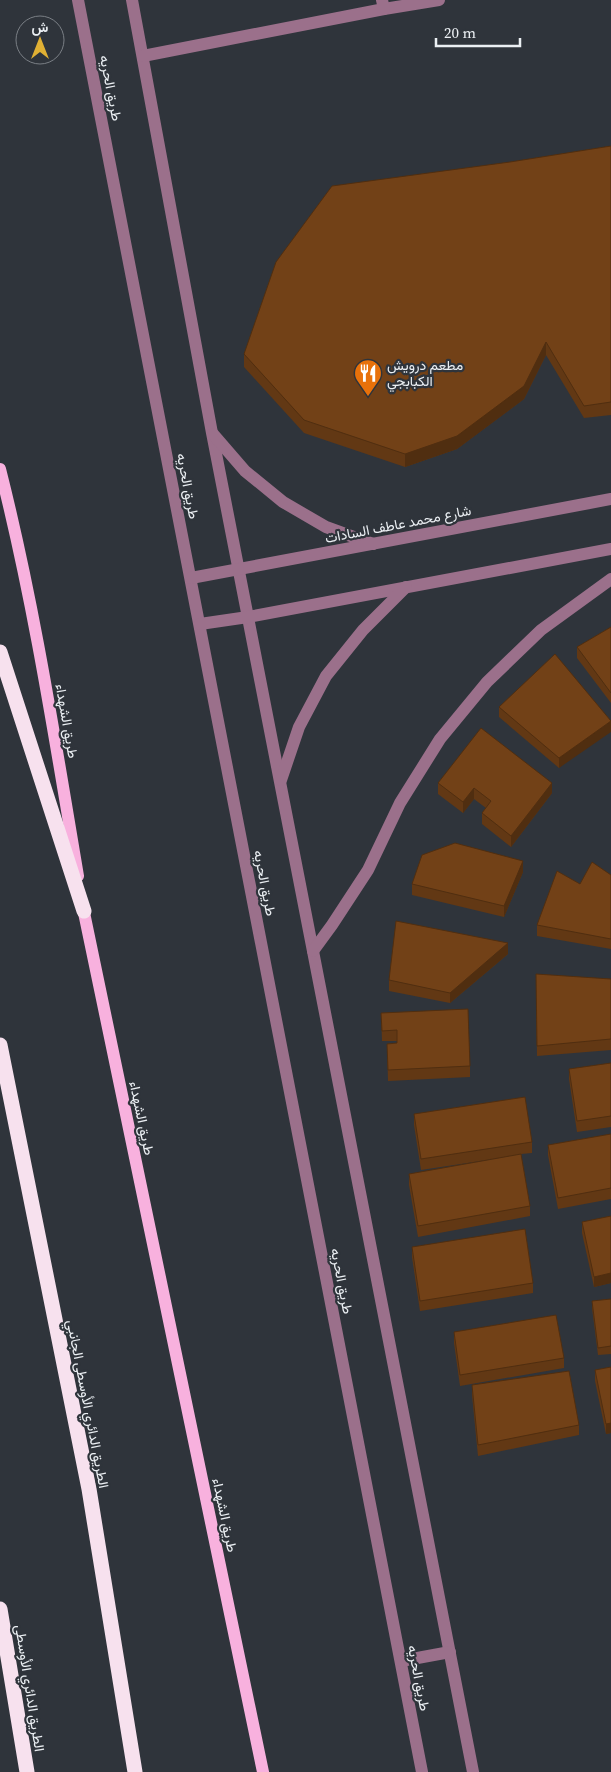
<svg xmlns="http://www.w3.org/2000/svg" width="611" height="1772" font-family="'Source Serif 4',Vazirmatn,serif">
	<rect width="100%" height="100%" fill="#2f343b"/>
	<g fill="none" stroke-linecap="round" stroke-linejoin="round">
		<g stroke="#9b708b" stroke-width="12">
			<path d="M78,0l344,1772"/>
			<path d="M132,0l80,433 261,1339"/>
			<path d="M384,9l55,-9"/>
			<path d="M143,56l241,-47 -2,-9"/>
			<path d="M213,434l32,37 38,31 43,25 47,17"/>
			<path d="M191,578l420,-79"/>
			<path d="M200,624l48,-7 363,-68"/>
			<path d="M281,780l18,-53 27,-51 37,-46 43,-43"/>
			<path d="M313,951l19,-26 36,-55 32,-67 40,-64 47,-57 54,-52 70,-51"/>
			<path d="M401,1661l49,-9"/>
		</g>
		<g stroke="#f8b1de" stroke-width="12">
			<path d="M0,469c34,134 55,271 78,407"/>
			<path d="M82,903l181,869"/>
		</g>
		<g stroke="#f7e1ee" stroke-width="15">
			<path d="M0,652l84,259"/>
			<path d="M0,1045l89,444 46,283"/>
			<path d="M0,1609l27,163"/>
		</g>
	</g>
	<g fill="#623814">
		<path d="M611,146v269l-27,3 -38,-63 -22,44 -67,50 -52,18 -101,-34 -60,-66v-13l266,-192z"/>
		<path d="M611,627v76l-34,-45v-11z"/>
		<path d="M499,707l112,14 -52,47 -60,-51z"/>
		<path d="M438,783l114,10 -41,54 -29,-23v-11l4,-5 -12,-9 -11,14 -25,-19z"/>
		<path d="M523,872l-19,45 -92,-22v-11z"/>
		<path d="M611,875v74l-74,-13v-11l43,-41z"/>
		<path d="M508,954l-58,49 -61,-12v-11z"/>
		<path d="M536,974l75,5v71l-74,6z"/>
		<path d="M381,1013l89,53v11l-82,4 -1,-37 10,-1v-2h-15z"/>
		<path d="M611,1063v64l-34,5 -8,-53v-10z"/>
		<path d="M414,1114l118,28v11l-11,1 9,52v10l-112,21 -9,-52v-11l98,-17 -86,13 -7,-45z"/>
		<path d="M611,1134v65l-53,10 -10,-54v-10z"/>
		<path d="M611,1216v67l-17,4 -12,-54v-11z"/>
		<path d="M412,1247l121,36v10l-113,18 -8,-54z"/>
		<path d="M611,1299v55l-13,1 -6,-47v-7z"/>
		<path d="M454,1332l110,26v10l-104,18 -6,-43z"/>
		<path d="M611,1367v66l-5,1 -11,-53v-11z"/>
		<path d="M472,1385l107,40v10l-101,21 -6,-61z"/>
	</g>
	<g fill="#502e10">
		<path d="M546,342v13l-22,44 -67,50 -52,18v-13z"/>
		<path d="M611,721v11l-52,36v-10z"/>
		<path d="M552,783v10l-41,54v-11z"/>
		<path d="M474,788v11l-11,14v-11z"/>
		<path d="M523,861v11l-19,45v-11z"/>
		<path d="M508,943v11l-58,49v-10z"/>
		<path d="M611,1273v10l-17,4v-10z"/>
		<path d="M611,1423v10l-5,1v-10z"/>
	</g>
	<g fill="#724117" stroke="#502e10">
		<path d="M611,146v256l-27,4 -38,-64 -22,44 -67,50 -52,18 -101,-34 -60,-66 32,-92 56,-76 178,-24z"/>
		<path d="M611,627v66l-34,-46z"/>
		<path d="M555,654l56,67 -52,37 -60,-51z"/>
		<path d="M481,728l71,55 -41,53 -29,-23 9,-12 -17,-13 -11,14 -25,-19z"/>
		<path d="M455,843l68,18 -19,45 -92,-22 10,-29z"/>
		<path d="M592,862l19,13v64l-74,-14 20,-54 23,13z"/>
		<path d="M396,921l112,22 -58,50 -61,-13z"/>
		<path d="M536,974l75,5v60l-74,7z"/>
		<path d="M468,1009l2,57 -82,4 -1,-26 10,-1v-13l-15,1 -1,-18z"/>
		<path d="M611,1063v53l-34,5 -8,-52z"/>
		<path d="M525,1097l7,45 -111,17 -7,-45z"/>
		<path d="M611,1134v54l-53,10 -10,-53z"/>
		<path d="M521,1154l9,52 -112,20 -9,-52z"/>
		<path d="M611,1216v57l-17,4 -12,-55z"/>
		<path d="M525,1229l8,54 -113,18 -8,-54z"/>
		<path d="M611,1299v47l-13,2 -6,-47z"/>
		<path d="M556,1315l8,43 -104,17 -6,-43z"/>
		<path d="M611,1367v56l-5,1 -11,-54z"/>
		<path d="M569,1371l10,54 -101,20 -6,-60z"/>
	</g>
	<defs>
		<g id="restaurant-pin" transform="scale(1.4375)"><path d="M0 17L-7.5 6A9.5 9.5 0 1 1 7.5 6Z" fill="#e8710a" stroke="#2f343b"/><path d="M-5-6h1v4h1v-4h1v4h1v-4h1v5L-1.5 .5V6h-2V.5L-5-1ZM5-6V6H3V1.5H1.5Q1.5-4 5-6Z" fill="#fff"/></g>
	</defs>
	<g fill-rule="evenodd">
		<use href="#restaurant-pin" x="368" y="373"/>
	</g>
	<g text-anchor="middle" stroke-width="4.5" stroke-linejoin="round" paint-order="stroke">
		<g font-size="14" fill="#ebeff3" stroke="#2f343b">
			<text transform="translate(111 88) rotate(79)" y="5">طريق الحريه</text>
			<text transform="translate(188 486) rotate(79)" y="5">طريق الحريه</text>
			<text transform="translate(398 524) rotate(-11)" y="5">شارع محمد عاطف السادات</text>
			<text transform="translate(67 721) rotate(80)" y="5">طريق الشهداء</text>
			<text transform="translate(265 883) rotate(79)" y="5">طريق الحريه</text>
			<text transform="translate(142 1118) rotate(78)" y="5">طريق الشهداء</text>
			<text transform="translate(342 1281) rotate(79)" y="5">طريق الحريه</text>
			<text transform="translate(88 1404) rotate(79)" y="5">الطريق الدائري الأوسطى الجانبي</text>
			<text transform="translate(225 1515) rotate(78)" y="5">طريق الشهداء</text>
			<text transform="translate(419 1678) rotate(79)" y="5">طريق الحريه</text>
			<text transform="translate(30 1688) rotate(81)" y="5">الطريق الدائري الأوسطى</text>
		</g>
		<g font-size="14" fill="#ebeff3" stroke="#2f343b" text-anchor="start">
			<text x="387" y="370">مطعم درويش<tspan x="387" dy="16">الكبابجي</tspan></text>
		</g>
	</g>
	<g transform="translate(40 40)"><circle r="24" fill="#2f343b" stroke="#7a7f85"/>
	<path d="M0-4L9 19L0 12L-9 19Z" fill="#e0b034"/>
	<text y="-8" font-size="14" font-weight="bold" text-anchor="middle" fill="#ebeff3">ش</text>
	</g>
	<path d="M436 38v8h84v-8" fill="none" stroke="#ebeff3" stroke-width="2.5"/>
	<text x="444" y="38" font-size="15" fill="#ebeff3" stroke="#2f343b" stroke-width="4" paint-order="stroke">20 m</text>
</svg>
